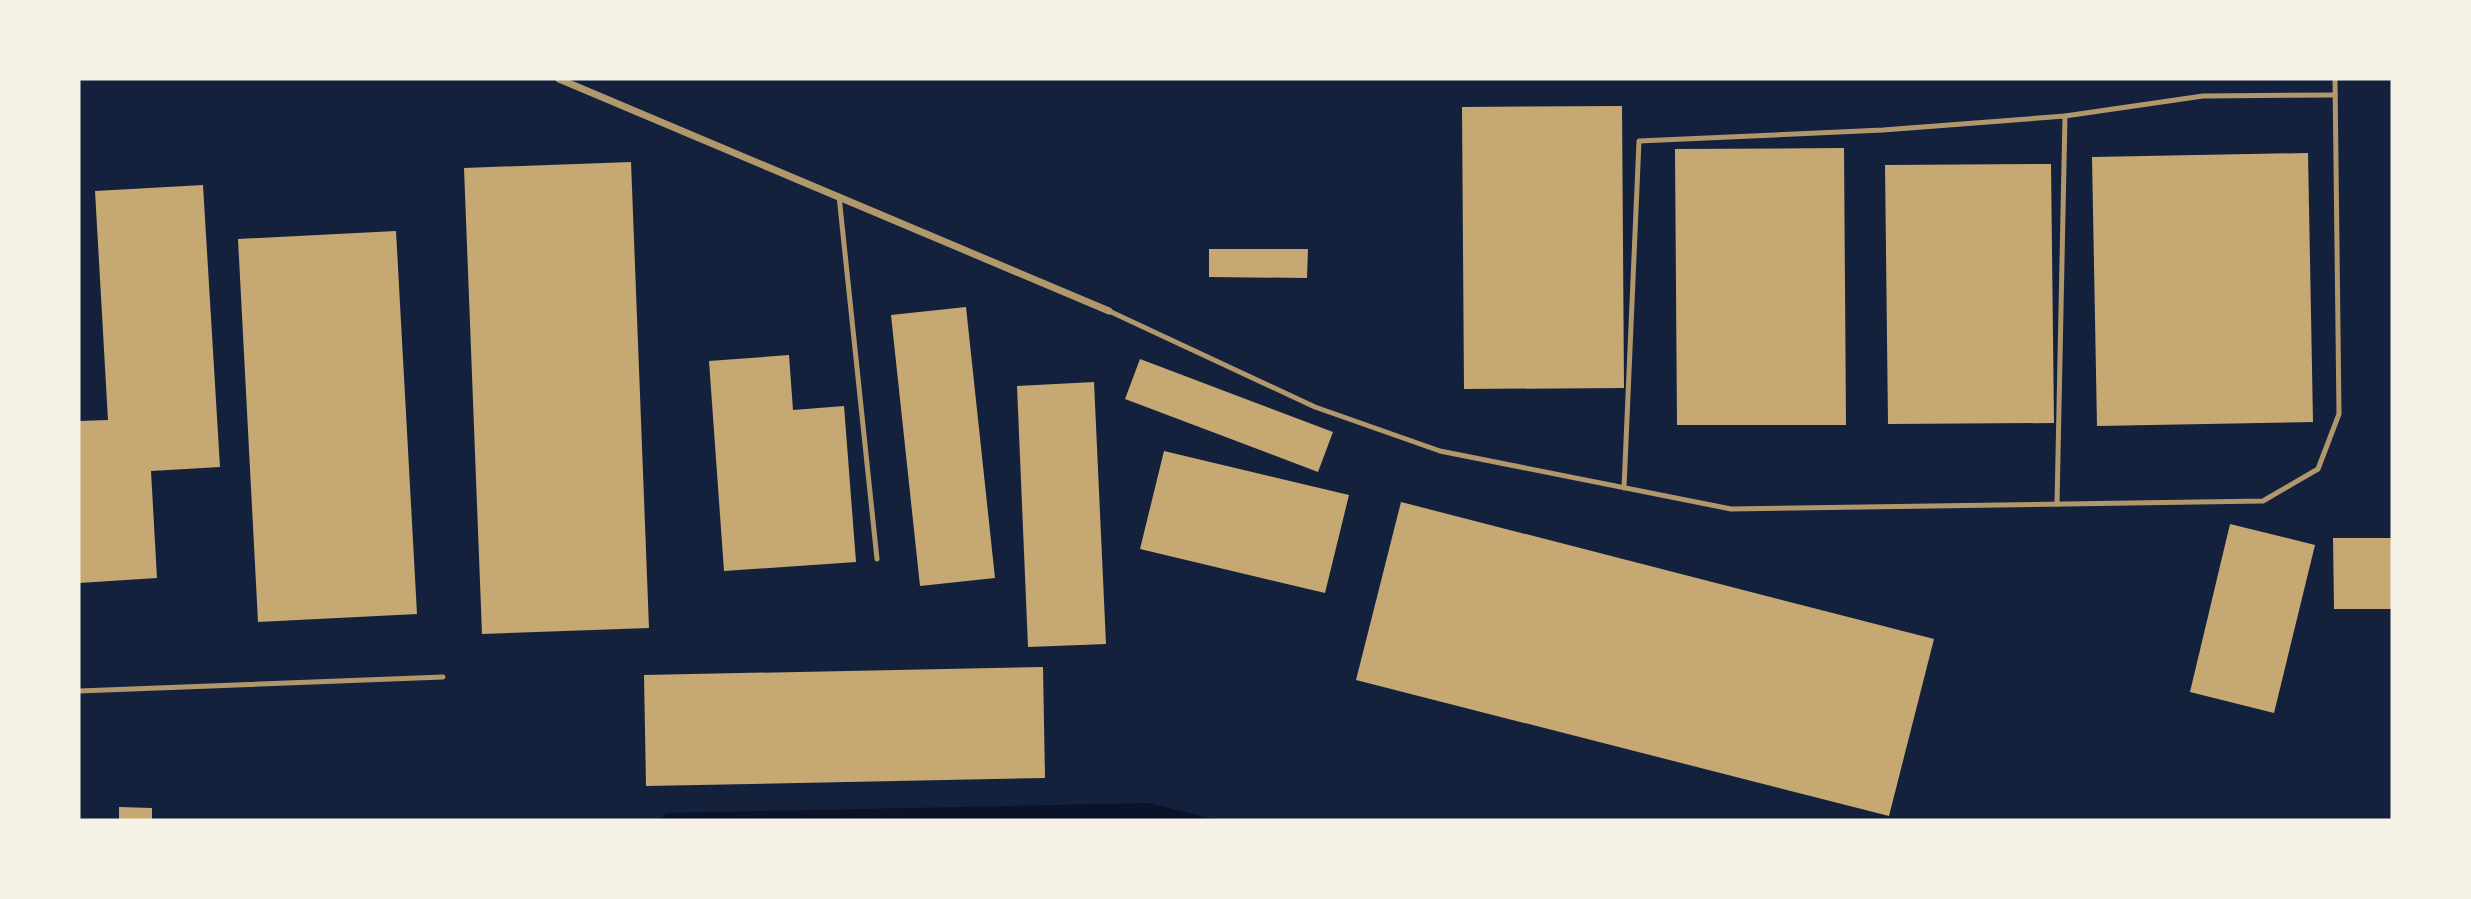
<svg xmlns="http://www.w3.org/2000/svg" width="2471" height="899" font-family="'Titillium Web',sans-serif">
	<rect width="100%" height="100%" fill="#14213d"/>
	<path fill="#0b132b" d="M1148,803l71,17h-561l9,-7z"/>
	<g fill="#c6a872">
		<path d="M1622,106l2,282 -160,1 -2,-282z"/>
		<path d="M1844,148l2,277h-169l-2,-276z"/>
		<path d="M2308,153l5,269 -216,4 -5,-269z"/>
		<path d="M631,162l18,466 -167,6 -18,-466z"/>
		<path d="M2051,164l3,259 -166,1 -3,-259z"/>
		<path d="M203,185l17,282 -69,4 6,107 -78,5v-162l29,-1 -13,-229z"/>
		<path d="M396,231l21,383 -159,8 -20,-383z"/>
		<path d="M1209,249h99l-1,29 -98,-1z"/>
		<path d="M966,307l29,271 -75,8 -29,-271z"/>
		<path d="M789,355l4,55 51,-4 12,156 -132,9 -15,-210z"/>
		<path d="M1140,359l193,73 -15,40 -193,-73z"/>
		<path d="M1094,382l12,262 -78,3 -11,-261z"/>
		<path d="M1164,451l185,44 -24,98 -185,-44z"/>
		<path d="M1401,502l533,137 -45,177 -533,-136z"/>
		<path d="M2230,524l85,21 -41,168 -84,-21z"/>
		<path d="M2333,538h59v71h-58z"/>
		<path d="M1043,667l2,111 -399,8 -2,-111z"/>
		<path d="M119,807l33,1v12h-33z"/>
	</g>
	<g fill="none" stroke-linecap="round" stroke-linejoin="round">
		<g stroke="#b1986c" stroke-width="5">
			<path d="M2065,116l138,-20 132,-1"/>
			<path d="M839,196l38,363"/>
			<path d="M1109,311l206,96 125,44 291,58 532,-8 55,-32 21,-55 -4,-335"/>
			<path d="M1624,488l15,-347 244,-11 182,-14 -8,388"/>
			<path d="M79,691l364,-14"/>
		</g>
		<path stroke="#b1986c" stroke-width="7" d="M559,79l550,232"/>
	</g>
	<rect width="2471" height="899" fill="none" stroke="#f6f1e7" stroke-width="161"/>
</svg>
